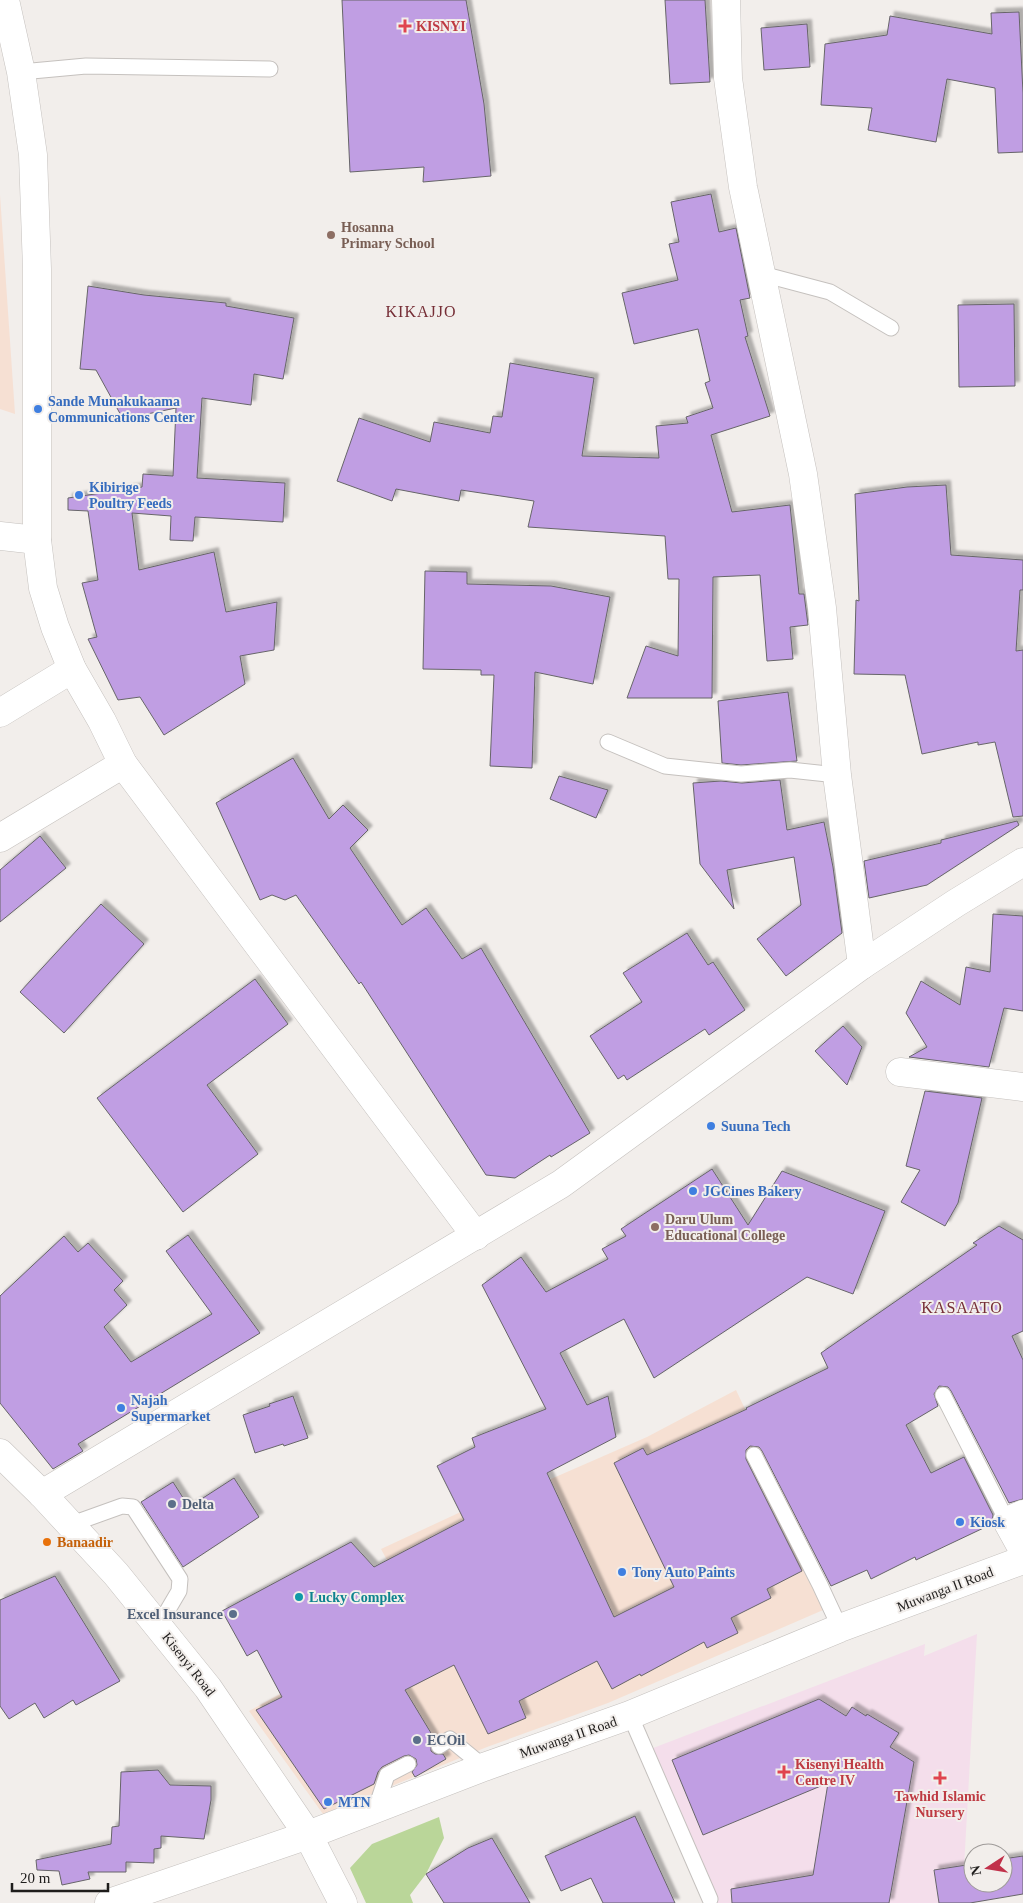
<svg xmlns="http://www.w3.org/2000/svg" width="1023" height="1903" font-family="Georgia,serif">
	<defs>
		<filter id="shadow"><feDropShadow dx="4.5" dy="-4.5" stdDeviation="1" flood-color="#0004"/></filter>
	</defs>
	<rect width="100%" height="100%" fill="#f2eeeb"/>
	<g fill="#f6e0d3">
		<path d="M0,195l15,219 -15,-5z"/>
		<path d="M736,1390l101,214 -229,99 -121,44 -164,67 -74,-103 169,-93 -37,-69 127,-59 4,6 135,-59z"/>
	</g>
	<path fill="#f4deeb" d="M977,1634l-15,269h-251l-63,-153 277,-106 -1,12z"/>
	<path fill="#bad699" d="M439,1817l5,21 -18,36 -16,21 3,8h-47l-16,-35 22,-24z"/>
	<g fill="#c09ee3" stroke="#676569" filter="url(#shadow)">
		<path d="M342,0h124l18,104 7,72 -68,6 1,-15 -74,5z"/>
		<path d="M665,0h40l5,82 -40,2z"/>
		<path d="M1019,12l4,81v59l-25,1 -3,-65 -48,-9 -11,63 -68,-12 4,-22 -51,-3 4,-61 62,-9 3,-19 102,18 -1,-21z"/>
		<path d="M807,24l3,43 -46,3 -3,-42z"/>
		<path d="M711,194l8,38 17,-4 14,70 -10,2 8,36 -3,1 25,79 -59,19 21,77 58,-7 9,89h5l4,31 -18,2 3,32 -26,2 -7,-86 -47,2 -1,121h-85l19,-52 32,10 1,-77h-11l-3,-43 -137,-9 6,-26 -73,-11 -2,11 -63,-12 -4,12 -55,-20 22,-63 71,24 4,-20 56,11 3,-17 9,1 8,-54 84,15 -12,78 77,2 -3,-32 32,-3 -2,-6 27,-9 -8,-25 5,-2 -12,-52 -64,15 -12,-51 56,-13 -9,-36 10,-2 -8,-40z"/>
		<path d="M88,286l56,9 82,8v3l68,12 -11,61 -29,-5 -3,31 -49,-7 -5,80 88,5 -2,39 -88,-5 -2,24 -23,-1 1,-24 -39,-3 7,57 75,-18 12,60 51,-10 -3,48 -34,6 5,28 -81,51 -24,-38 -22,3 -30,-61 9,-2 -15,-54 16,-3 -10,-69 -20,-1v-12l74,-11 1,-13 30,2 3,-68 -53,11 -27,-49 -16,-1z"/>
		<path d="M1014,304l1,82 -56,1 -1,-82z"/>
		<path d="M946,485l5,70 72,5v30h-3l-4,61 7,-1v166l-10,1 -18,-75 -17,3v-3l-56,12 -17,-79 -51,-1 2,-74 3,1 -4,-107 52,-7z"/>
		<path d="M425,571l42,1v12l84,2 59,11 -17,87 -58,-12 -3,96 -42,-2 4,-91h-13v-5l-58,-1z"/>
		<path d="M788,692l9,69 -56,4 -19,-2 -4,-62z"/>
		<path d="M293,758l36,61 14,-14 25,25 -18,18 52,77 24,-17 36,51 19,-11 109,185 -39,24 -1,-2 -35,23 -29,-3 -125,-193 -2,2 -63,-89 -11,5 -13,-5 -12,5 -44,-97z"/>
		<path d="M559,776l49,14 -12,28 -46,-19z"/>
		<path d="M780,780l7,50 37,-8 9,45 9,66 -56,43 -29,-37 44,-34 -7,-48 -67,13 7,39 -34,-45 -7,-81 28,-2 21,2z"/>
		<path d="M1017,821l2,4 -92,60 -58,13 -5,-37 77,-18v-3z"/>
		<path d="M40,836l26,32 -66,54v-52z"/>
		<path d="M101,904l43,40 -80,89 -44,-41z"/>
		<path d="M993,914l30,2v95l-19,-3 -15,59 -80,-10 18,-10 -21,-34 15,-32 39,24 6,-38 24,5z"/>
		<path d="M687,933l21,32 5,-3 32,48 -36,25 -4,-6 -78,51 -3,-5 -6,4 -28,-43 52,-34 -19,-29z"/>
		<path d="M255,979l33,45 -81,61 51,69 -75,58 -86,-114z"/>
		<path d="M843,1026l19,21 -15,38 -32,-34z"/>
		<path d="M925,1091l57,7 -24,105 -13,23 -44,-24 19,-32 -14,-4z"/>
		<path d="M712,1169l36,56 34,-54 103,40 -32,83 -46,-17 -153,101 -30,-59 -64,34 27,52 21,-9 8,41 -69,36 67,144 60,-30 -60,-124 29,-15 4,7 100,-46 -1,-1 82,-40 -7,-15 156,-108 -4,-2 26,-17 24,14v91l-11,5 11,24v139l-14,4 -58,-112 -3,-4 -9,-1 -5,8 4,12 -32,19 25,48 33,-16 29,58 -1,9 -76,36 -1,-3 -44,22 -4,-9 -36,16 -69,-135 -3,-4 -9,-1 -4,4v9l56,112 -35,18 4,9 -40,20 7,15 -31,15 -3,-6 -63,34 -1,-2 -28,15 -15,-28 -78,40 7,17 -38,16 -34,-69 -49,25 29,48 -3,4v9l4,3h8l3,5 -31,18 -3,-5 5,-7 -1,-6 -7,-4 -5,1 -22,11 -4,5 -4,12 -50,25 -68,-99 26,-13 -25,-47 -10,6 -25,-45 129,-69 23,25 90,-47 -27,-54 38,-19 -3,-9 74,-29 -64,-124 39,-28 25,35 62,-33 -6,-10 24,-13 -5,-7z"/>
		<path d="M188,1235l72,98 -182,111 5,7 -30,18 -53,-66v-107l64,-60 14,16 10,-9 35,38 -9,9 13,15 -23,22 27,35 81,-48 -46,-63z"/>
		<path d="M293,1396l15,42 -24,8 -1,-2 -28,9 -12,-38 27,-9 -1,-2z"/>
		<path d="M234,1478l25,39 -76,50 -42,-65 32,-20 16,25z"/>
		<path d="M55,1576l65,105 -44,24 -3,-5 -29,18 -9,-15 -26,16 -9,-13v-106z"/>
		<path d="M819,1699l27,17 6,-9 14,9 1,-2 32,19 -9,14 24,15 -25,141h-157l-1,-14 82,-14 15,-92 -125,52 -31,-75z"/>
		<path d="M158,1770l12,15 41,1v14l-7,39 -43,-3v12l-7,1v14l-28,-1v10h-38l2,7 -28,6 -3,-14 -22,-1 -1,-10 75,-16 1,-17 7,-1 2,-54z"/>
		<path d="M635,1816l40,87h-72l-12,-25 -30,13 -16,-35z"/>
		<path d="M492,1838l38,65h-86l-18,-29 42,-26z"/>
		<path d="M1023,1856v38l-53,9h-31l-5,-33 39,-6v19h30v-24z"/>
	</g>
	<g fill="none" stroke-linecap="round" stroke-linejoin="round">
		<g stroke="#c5c1be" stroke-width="17">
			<g id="service">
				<path d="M21,72l65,-6 184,3"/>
				<path d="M762,274l68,18 61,36"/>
				<path d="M608,742l57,24 76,8 49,-4 47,5"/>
				<path d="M943,1395l64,126"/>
				<path d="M754,1455l66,130 20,43"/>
				<path d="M69,1525l53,-19 11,1 47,72 -1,12 -20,34"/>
				<path d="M630,1715l80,184"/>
				<path d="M439,1746l11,-7 34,28"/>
				<path d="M376,1808l11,-33 21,-11"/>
			</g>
		</g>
		<g stroke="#c5c1be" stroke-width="29">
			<g id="minor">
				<path d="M5,0l16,72 12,83 4,114v271l6,48 12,39 17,42 30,52 21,43 353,472"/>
				<path d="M726,0l2,78 15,109 60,287 19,134 15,167 25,190"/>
				<path d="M0,536l37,4"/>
				<path d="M0,713l72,-44"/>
				<path d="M0,838l123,-74"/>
				<path d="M900,1072l123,15"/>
				<path d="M42,1494l519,-310 301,-219 94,-62 67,-41"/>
				<path d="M1023,1514l-16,7 16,29"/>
			</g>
		</g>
		<g stroke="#c5c1be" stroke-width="29">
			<path id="tertiary" d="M109,1903l199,-68 176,-68 146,-52 210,-87 183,-68"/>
		</g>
		<g stroke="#c5c1be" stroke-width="29">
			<path id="secondary" d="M0,1453l42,41 74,80 92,114 100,147 35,68"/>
		</g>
		<use href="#service" stroke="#fff" stroke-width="15"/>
		<use href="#minor" stroke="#fff" stroke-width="28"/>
		<use href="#tertiary" stroke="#fff" stroke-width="28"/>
		<use href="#secondary" stroke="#fff" stroke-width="28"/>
	</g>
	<g fill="#e0444e" stroke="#f2eeeb" stroke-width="2">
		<path d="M402.5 18.5h5v5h5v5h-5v5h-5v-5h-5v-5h5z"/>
		<path d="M781.5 1764.5h5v5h5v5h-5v5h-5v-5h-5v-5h5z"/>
		<path d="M937.5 1770.5h5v5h5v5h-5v5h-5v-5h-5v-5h5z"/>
	</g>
	<g fill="#8d6e63" stroke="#f2eeeb" stroke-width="2">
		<circle cx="331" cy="235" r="5"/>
		<circle cx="655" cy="1227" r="5"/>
	</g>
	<g fill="#3f7fe0" stroke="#f2eeeb" stroke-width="2">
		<circle cx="38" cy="409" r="5"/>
		<circle cx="79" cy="495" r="5"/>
		<circle cx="711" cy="1126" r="5"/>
		<circle cx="693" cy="1191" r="5"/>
		<circle cx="121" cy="1408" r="5"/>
		<circle cx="960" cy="1522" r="5"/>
		<circle cx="622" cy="1572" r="5"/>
		<circle cx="328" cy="1802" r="5"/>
	</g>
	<g fill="#5c6f8a" stroke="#f2eeeb" stroke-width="2">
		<circle cx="172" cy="1504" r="5"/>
		<circle cx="233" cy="1614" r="5"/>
		<circle cx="417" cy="1740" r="5"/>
	</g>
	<circle fill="#e8710a" stroke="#f2eeeb" stroke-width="2" cx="47" cy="1542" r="5"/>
	<circle fill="#0f9aa8" stroke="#f2eeeb" stroke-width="2" cx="299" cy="1597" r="5"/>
	<g text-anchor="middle" stroke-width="4" stroke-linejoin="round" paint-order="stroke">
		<g font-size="14" font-weight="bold" fill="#be3a42" stroke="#f2eeeb" text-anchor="start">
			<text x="416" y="31">KISNYI</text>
			<text x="795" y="1769">Kisenyi Health<tspan x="795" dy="16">Centre IV</tspan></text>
			<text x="940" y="1801" text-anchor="middle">Tawhid Islamic<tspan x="940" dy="16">Nursery</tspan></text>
		</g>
		<g font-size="14" font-weight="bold" fill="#785e54" stroke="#f2eeeb" text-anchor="start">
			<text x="341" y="232">Hosanna<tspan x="341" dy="16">Primary School</tspan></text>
			<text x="665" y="1224">Daru Ulum<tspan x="665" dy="16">Educational College</tspan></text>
		</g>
		<g font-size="14" font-weight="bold" fill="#366cbe" stroke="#f2eeeb" text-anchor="start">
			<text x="48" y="406">Sande Munakukaama<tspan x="48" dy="16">Communications Center</tspan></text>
			<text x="89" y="492">Kibirige<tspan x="89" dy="16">Poultry Feeds</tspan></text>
			<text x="721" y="1131">Suuna Tech</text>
			<text x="703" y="1196">JGCines Bakery</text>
			<text x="131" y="1405">Najah<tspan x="131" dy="16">Supermarket</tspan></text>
			<text x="970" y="1527">Kiosk</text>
			<text x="632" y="1577">Tony Auto Paints</text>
			<text x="338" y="1807">MTN</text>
		</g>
		<g font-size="14" font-weight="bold" fill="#4e5e75" stroke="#f2eeeb" text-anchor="start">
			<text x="182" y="1509">Delta</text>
			<text x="223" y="1619" text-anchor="end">Excel Insurance</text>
			<text x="427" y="1745">ECOil</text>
		</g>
		<g font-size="14" font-weight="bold" fill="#c56008" stroke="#f2eeeb" text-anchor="start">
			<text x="57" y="1547">Banaadir</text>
		</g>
		<g font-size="14" fill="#1f1d1c" stroke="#f2eeeb">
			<text transform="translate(945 1589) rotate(-21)" y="5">Muwanga II Road</text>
			<text transform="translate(189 1664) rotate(52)" y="5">Kisenyi Road</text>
			<text transform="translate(568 1737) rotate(-19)" y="5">Muwanga II Road</text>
		</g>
		<g font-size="14" font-weight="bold" fill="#0d838f" stroke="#f2eeeb" text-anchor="start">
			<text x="309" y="1602">Lucky Complex</text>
		</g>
		<g font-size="16" letter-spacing="1" fill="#762e36" stroke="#f2eeeb">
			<text x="421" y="317">KIKAJJO</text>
			<text x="962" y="1313">KASAATO</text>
		</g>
	</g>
	<g transform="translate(988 1868) rotate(258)"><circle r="24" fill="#f2eeeb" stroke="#9e9a98"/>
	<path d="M0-4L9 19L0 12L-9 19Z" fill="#c1314a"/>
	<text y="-8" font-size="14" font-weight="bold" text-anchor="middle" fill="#1f1d1c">N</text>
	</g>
	<path d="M12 1883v8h96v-8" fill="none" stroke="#1f1d1c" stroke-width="2.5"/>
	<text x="20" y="1883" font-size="15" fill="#1f1d1c" stroke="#f2eeeb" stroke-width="4" paint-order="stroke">20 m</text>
</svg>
